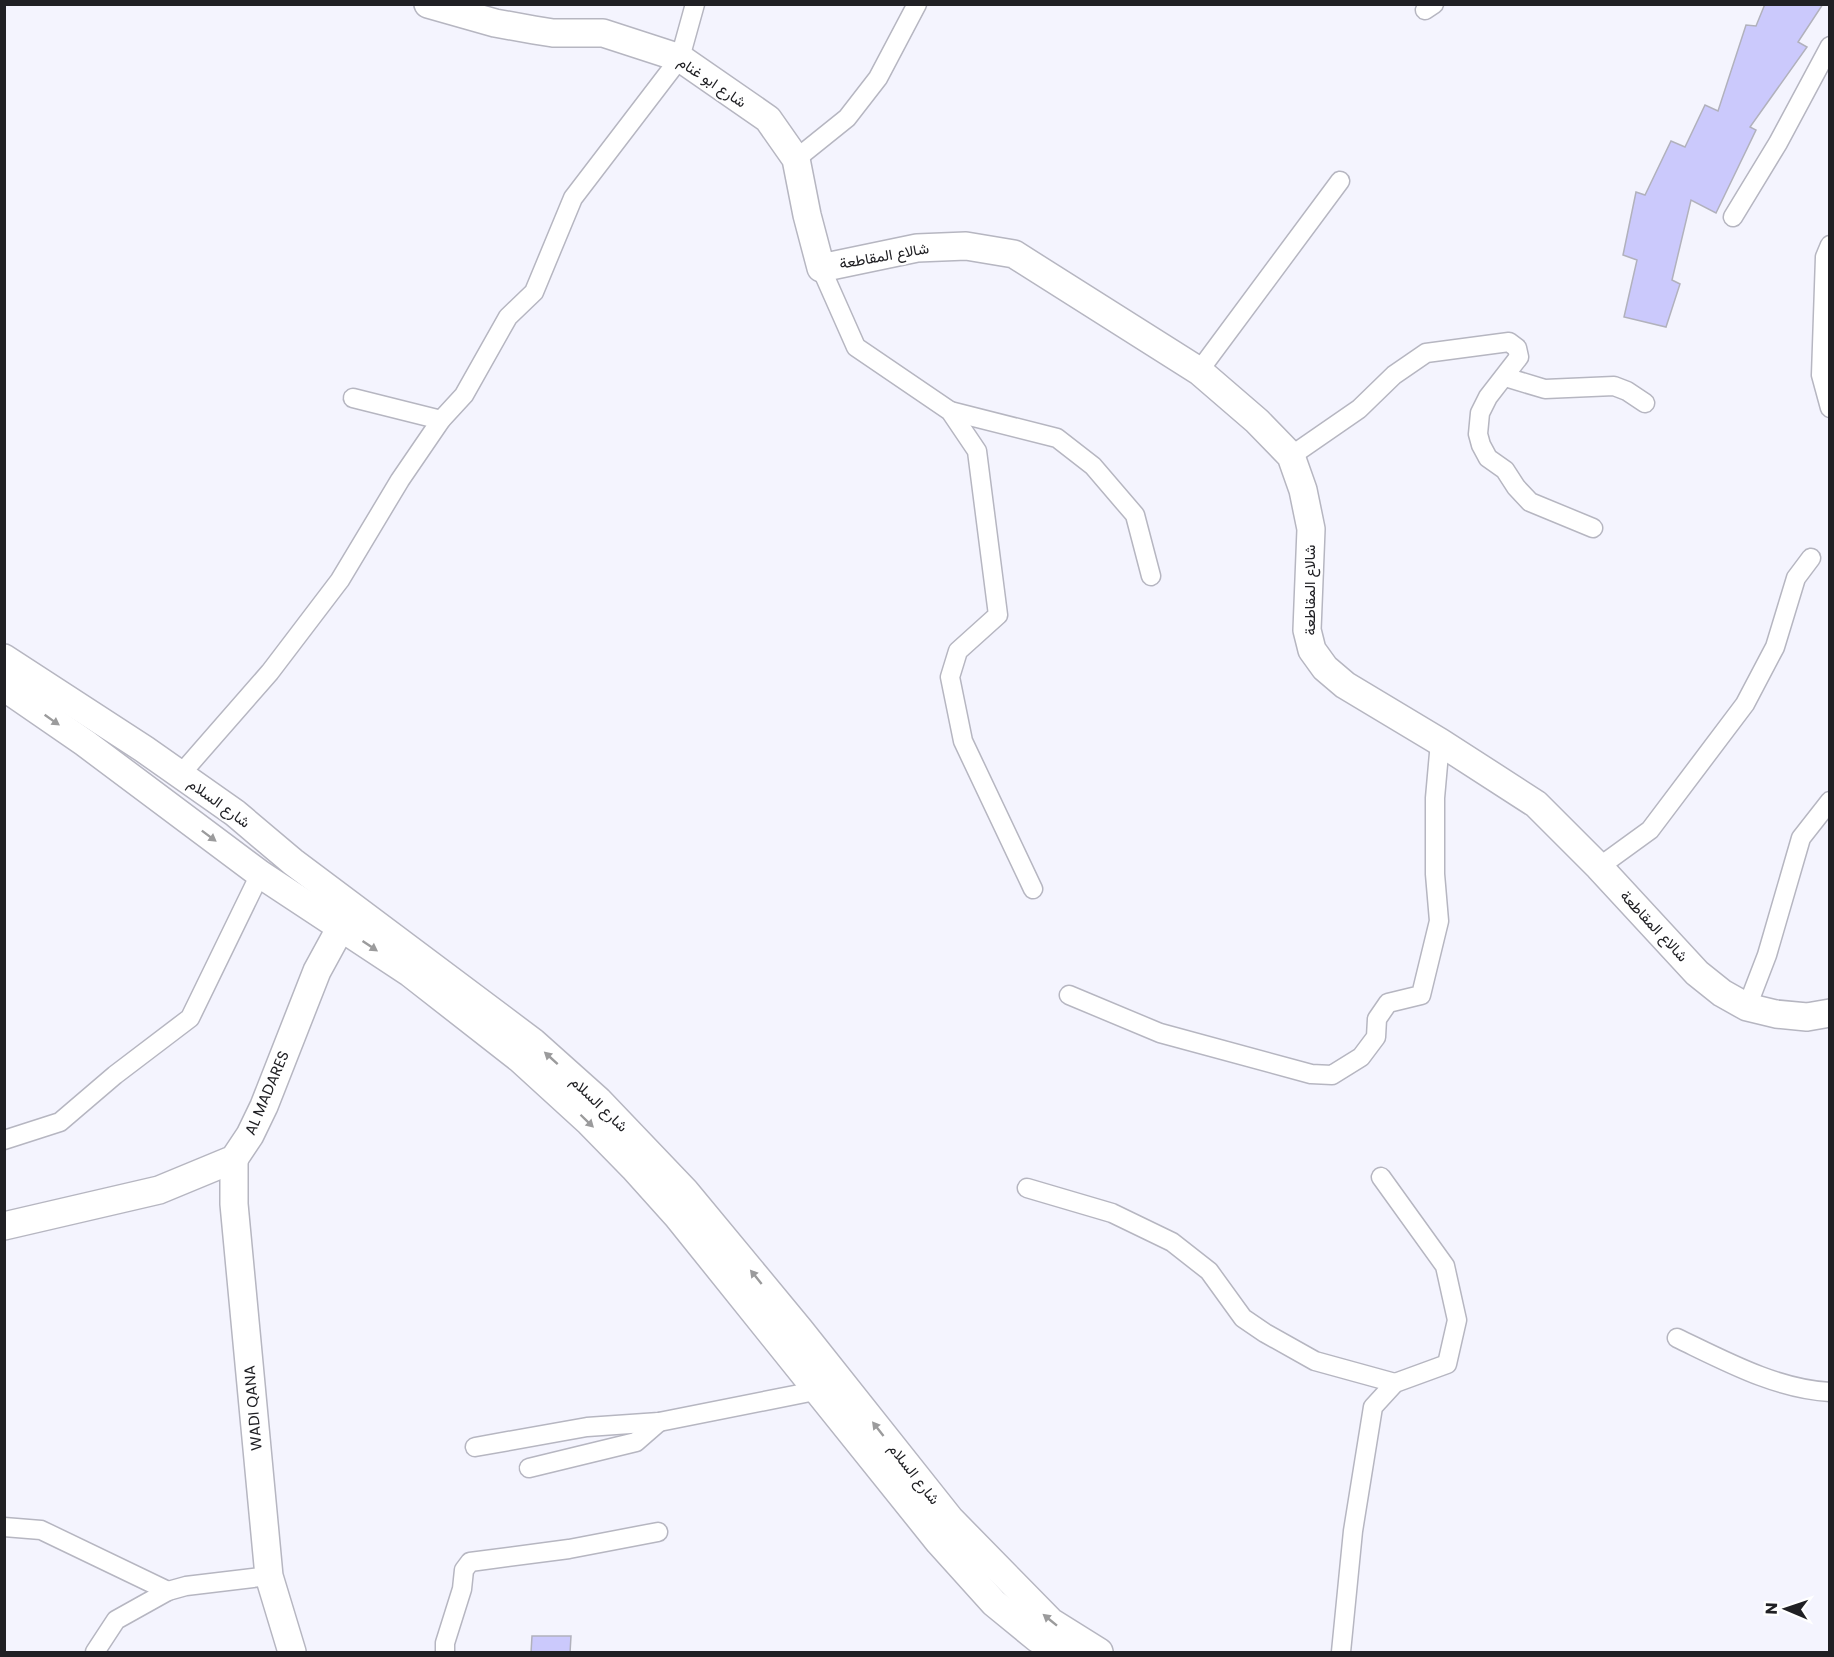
<svg xmlns="http://www.w3.org/2000/svg" width="1834" height="1657" font-family="Poppins,Vazirmatn,sans-serif">
	<rect width="100%" height="100%" fill="#f4f4fe"/>
	<g fill="#cbc9fc" stroke="#b1b1bc" stroke-width="1.5">
		<path d="M1765,4h58l-25,38 9,5 -57,80 6,3 -40,83 -25,-13 -19,80 8,4 -14,43 -42,-10 13,-57 -14,-5 13,-63 9,3 26,-54 14,6 20,-42 13,6 28,-86 10,1z"/>
		<path d="M532,1636h39l-1,17h-39z"/>
	</g>
	<g fill="none" stroke-linecap="round" stroke-linejoin="round">
		<g stroke="#b6b6c1" stroke-width="21">
			<g id="street">
				<path d="M1425,10l9,-6"/>
				<path d="M796,159l51,-41 31,-40 39,-74"/>
				<path d="M1733,217l45,-74 52,-97"/>
				<path d="M1830,245l-5,12 -4,118 9,33"/>
				<path d="M821,268l35,79 94,64 27,40 21,164 -40,36 -8,26 13,64 70,148"/>
				<path d="M1199,371l141,-190"/>
				<path d="M1505,377l40,12 69,-3 13,5 18,12"/>
				<path d="M353,398l88,22"/>
				<path d="M950,411l107,27 36,28 42,49 16,61"/>
				<path d="M1291,456l68,-47 35,-34 32,-22 83,-11 8,6 2,9 -31,40 -8,16 -2,21 3,11 7,13 17,12 11,17 14,15 63,26"/>
				<path d="M180,775l90,-103 70,-92 60,-100 41,-60 23,-25 44,-78 26,-25 39,-94 107,-140 15,-54"/>
				<path d="M1599,867l51,-37 95,-126 30,-57 21,-69 15,-20"/>
				<path d="M1069,995l91,38 151,41 21,1 29,-18 15,-20 1,-18 11,-16 33,-8 18,-74 -4,-47v-76l5,-56"/>
				<path d="M1747,1007l20,-52 34,-117 29,-37"/>
				<path d="M4,1140l56,-18 55,-47 75,-57 70,-144"/>
				<path d="M1027,1188l85,25 60,29 37,29 34,47 22,15 50,28 80,22"/>
				<path d="M1677,1338c48,23 99,51 153,54"/>
				<path d="M475,1447l112,-20 72,-5 156,-31"/>
				<path d="M529,1468l107,-26 23,-20"/>
				<path d="M4,1527l37,3 127,61"/>
				<path d="M95,1652l21,-32 52,-29 18,-5 83,-10"/>
				<path d="M445,1652v-9l17,-54 2,-19 6,-8 99,-13 89,-17"/>
				<path d="M1341,1652l12,-121 20,-124 22,-24 52,-19 10,-44 -12,-54 -64,-89"/>
			</g>
		</g>
		<g stroke="#b6b6c1" stroke-width="30">
			<g id="secondary">
				<path d="M428,4l67,19 39,7 19,3h50l77,25 88,61 28,40 11,56 14,53 96,-20 49,-2 48,8 185,117 58,50 34,35 12,34 8,39 -4,101 5,20 13,18 20,17 95,57 96,62 63,63 98,106 25,20 25,14 29,7 31,3 23,-4"/>
				<path d="M4,658l140,91 91,64 58,49 240,180 66,59 86,90 115,139 150,189 101,103 48,30"/>
				<path d="M4,687l81,56 175,131 150,99 110,86 69,63 45,46 44,49 261,325 55,61 44,36 22,13"/>
				<path d="M234,1159v45l35,372 23,76"/>
				<path d="M4,1226l155,-36 75,-31 16,-24 14,-29 53,-135 24,-44 11,-15"/>
			</g>
		</g>
		<use href="#street" stroke="#fff" stroke-width="18"/>
		<use href="#secondary" stroke="#fff" stroke-width="27"/>
	</g>
	<defs><path id="oneway-solid" d="M-6-.8H1V-3.2L6.5 0L1 3.2V.8H-6Z" transform="scale(1.5)"/></defs>
	<g fill="#9b9b9c">
		<use href="#oneway-solid" transform="translate(52 720) rotate(35)"/>
		<use href="#oneway-solid" transform="translate(209 836) rotate(37)"/>
		<use href="#oneway-solid" transform="translate(370 946) rotate(34)"/>
		<use href="#oneway-solid" transform="translate(551 1058) rotate(-138)"/>
		<use href="#oneway-solid" transform="translate(587 1121) rotate(44)"/>
		<use href="#oneway-solid" transform="translate(756 1277) rotate(-129)"/>
		<use href="#oneway-solid" transform="translate(878 1429) rotate(-128)"/>
		<use href="#oneway-solid" transform="translate(1050 1620) rotate(-141)"/>
	</g>
	<g text-anchor="middle" stroke-width="4.5" stroke-linejoin="round" paint-order="stroke">
		<g font-size="15" fill="#202024" stroke="#fff">
			<text transform="translate(712 82) rotate(34)" y="5">شارع ابو غنام</text>
			<text transform="translate(884 256) rotate(-10)" y="5">شالاع المقاطعة</text>
			<text transform="translate(1310 590) rotate(-90)" y="5">شالاع المقاطعة</text>
			<text transform="translate(219 803) rotate(36)" y="5">شارع السلام</text>
			<text transform="translate(1654 926) rotate(47)" y="5">شالاع المقاطعة</text>
			<text transform="translate(267 1093) rotate(-67)" y="5">AL MADARES</text>
			<text transform="translate(599 1104) rotate(44)" y="5">شارع السلام</text>
			<text transform="translate(253 1408) rotate(-95)" y="5">WADI QANA</text>
			<text transform="translate(914 1474) rotate(52)" y="5">شارع السلام</text>
		</g>
	</g>
	<rect width="1834" height="1657" fill="none" stroke="#202024" stroke-width="12"/>
	<g transform="translate(1786 1609) rotate(272)" stroke="#ffffff" stroke-width="4.5" paint-order="stroke">
	<path d="M0-4.5L10 22L0 15L-10 22Z" fill="#202024"/>
	<text y="-9" font-size="16" font-weight="bold" text-anchor="middle" fill="#202024">N</text>
	</g>
</svg>
